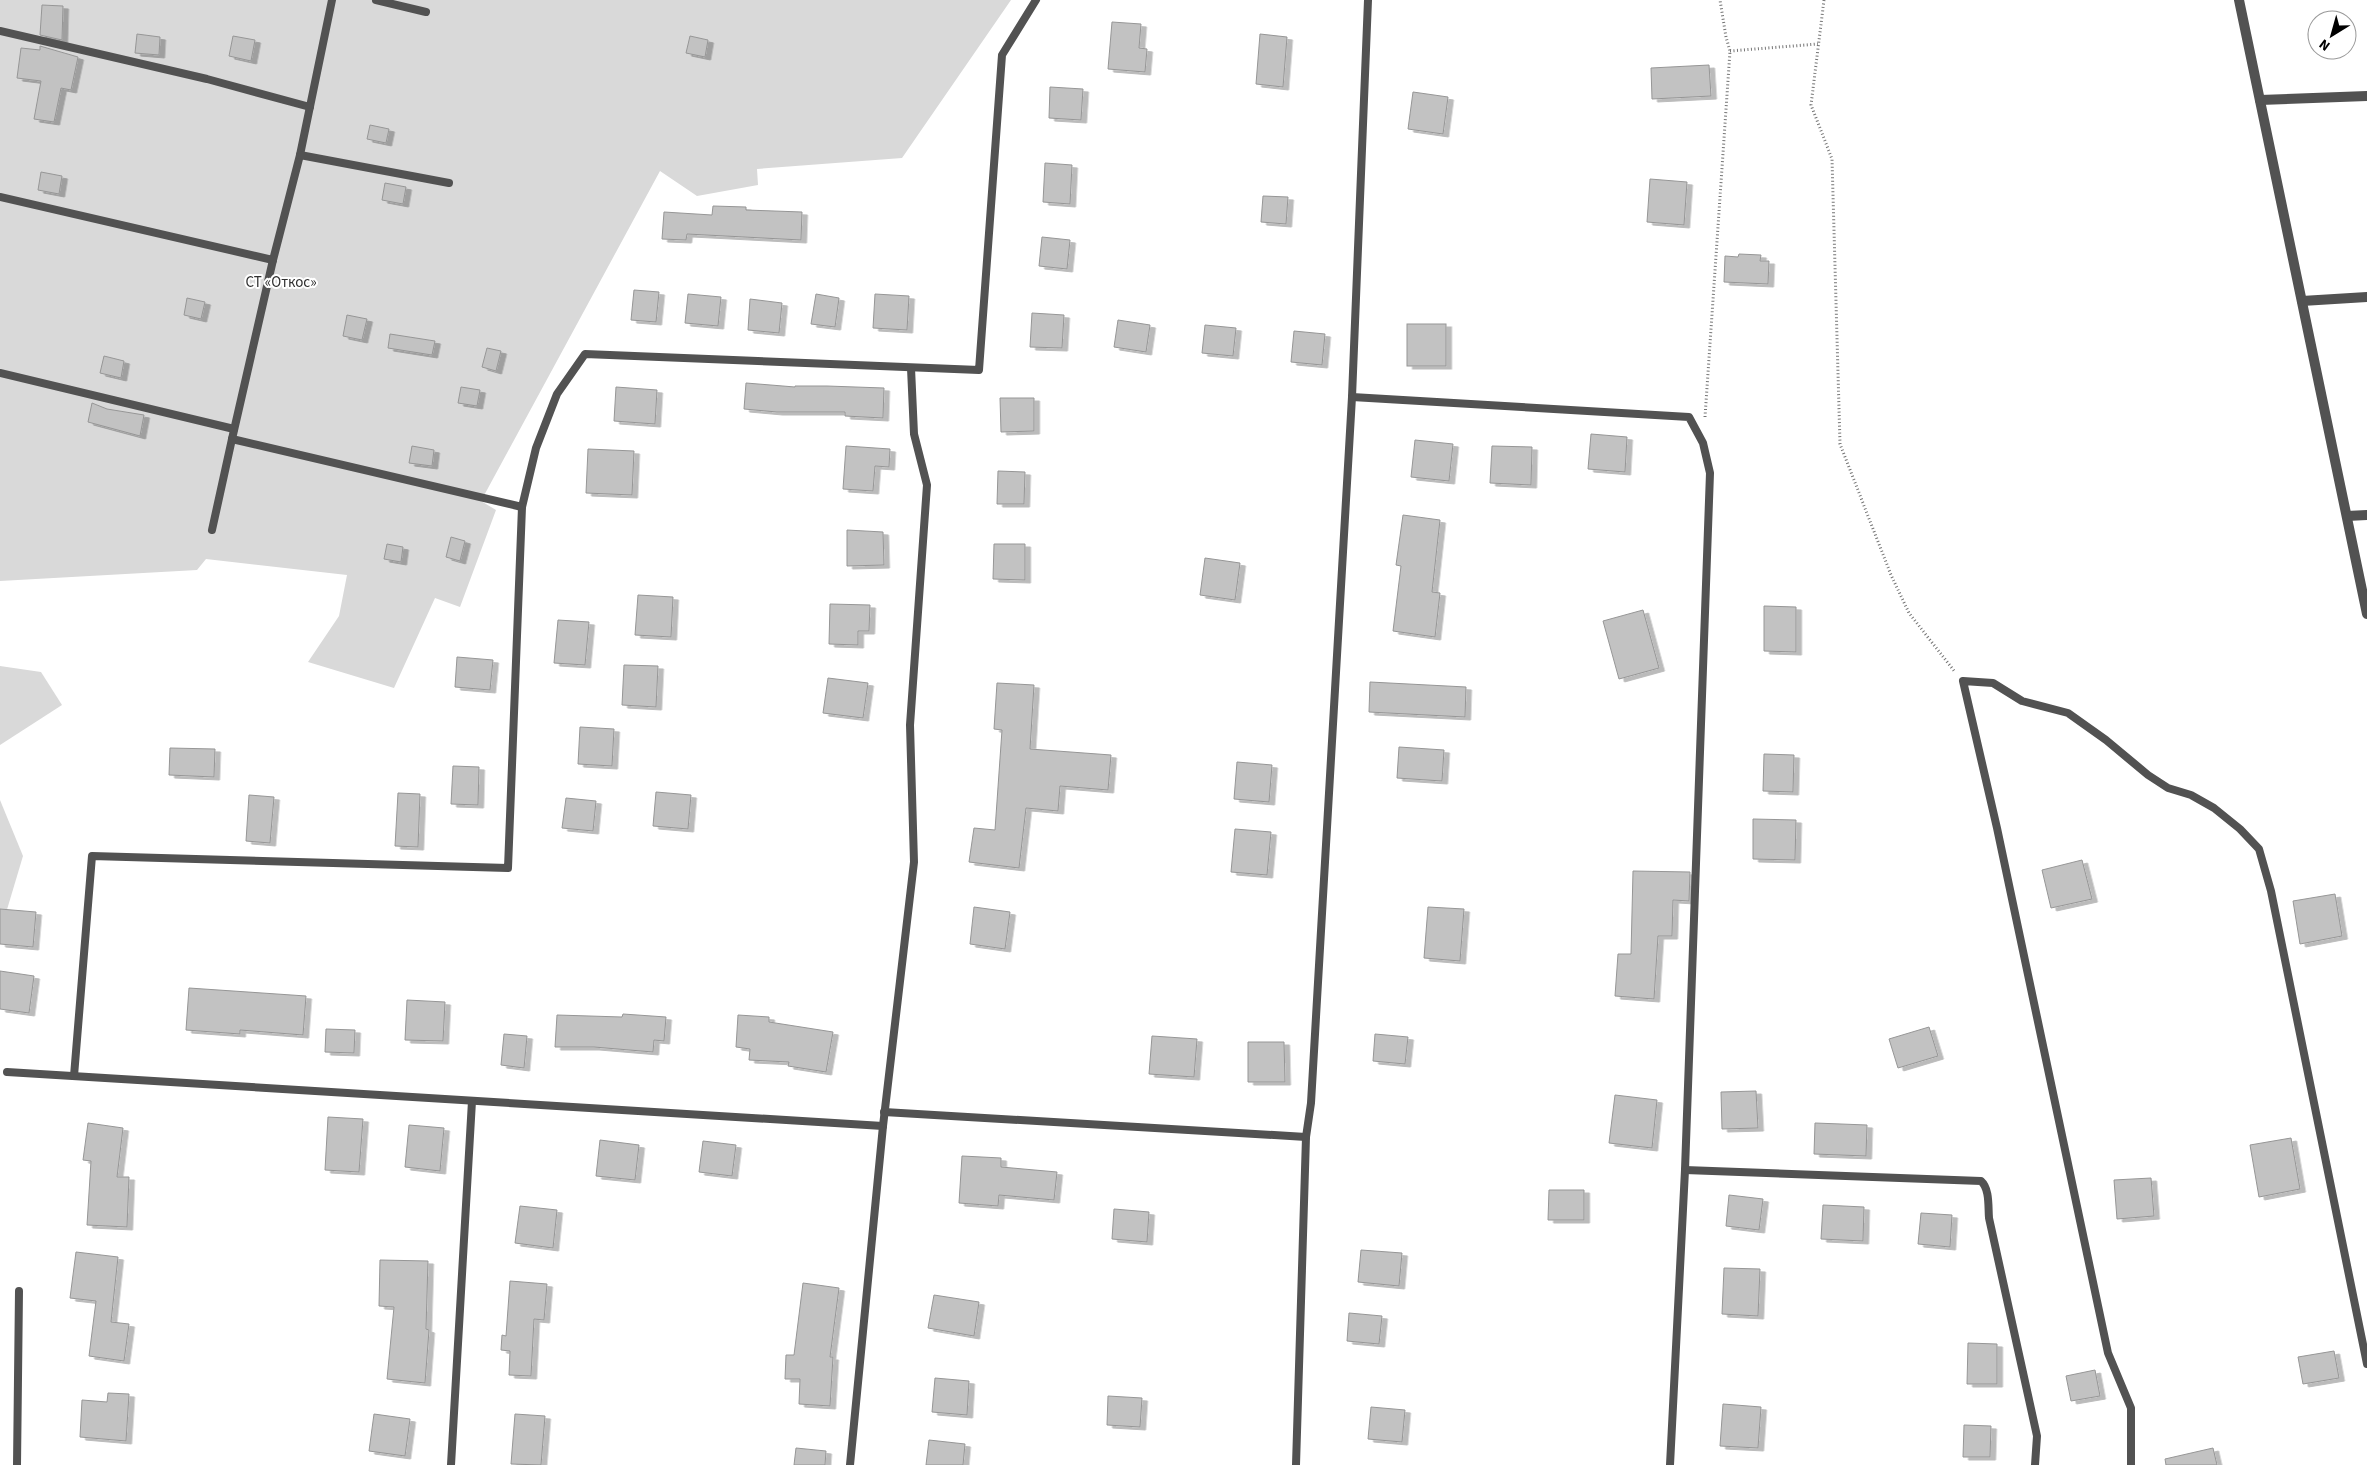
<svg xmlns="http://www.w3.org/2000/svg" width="2367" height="1465" font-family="'Source Sans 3',sans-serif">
	<defs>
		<filter id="shadow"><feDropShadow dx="5.5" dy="3" stdDeviation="0" flood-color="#0004"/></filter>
	</defs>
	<rect width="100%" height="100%" fill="#fff"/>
	<g fill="#d9d9d9">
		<path d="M0,0h1011l-109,158 -145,11 1,16 -61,11 -37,-25 -179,330 15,9 -36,97 -25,-9 -41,90 -86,-26 31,-46 8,-41 -141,-16 -9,11 -197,11z"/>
		<path d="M0,666l41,6 21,33 -62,40z"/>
		<path d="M0,800l23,56 -23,77z"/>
	</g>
	<g fill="#c2c2c2" stroke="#969696" filter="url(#shadow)">
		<path d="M42,5l21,1 -1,34 -22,-5z"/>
		<path d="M1112,22l29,2 -2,24 8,1 -2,23 -37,-3z"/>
		<path d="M137,34l23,3 -1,18 -24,-2z"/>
		<path d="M1260,34l27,3 -4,50 -27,-3z"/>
		<path d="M233,36l22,4 -4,21 -22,-5z"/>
		<path d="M690,36l18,4 -3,17 -19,-4z"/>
		<path d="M40,46l38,11 -7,33 -10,-2 -7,34 -20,-3 7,-38 -24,-3 4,-30 19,2z"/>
		<path d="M1709,65l2,31 -59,3 -1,-31z"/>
		<path d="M1050,87l33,2 -2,31 -32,-2z"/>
		<path d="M1413,92l35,5 -5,37 -35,-5z"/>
		<path d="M370,125l19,4 -3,14 -19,-4z"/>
		<path d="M1045,163l27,2 -2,39 -27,-2z"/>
		<path d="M41,172l21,4 -3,18 -21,-4z"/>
		<path d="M1650,179l37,3 -3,43 -37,-3z"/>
		<path d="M385,183l21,4 -3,17 -21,-4z"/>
		<path d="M1263,196l25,1 -2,27 -25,-2z"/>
		<path d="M713,206l33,1v3l56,2 -1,28 -114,-6 -1,6 -24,-1 2,-27 48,3z"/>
		<path d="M1042,237l28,3 -3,29 -28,-3z"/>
		<path d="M1739,254l22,1 -1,6h9l-1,23 -44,-2 1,-26 13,1z"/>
		<path d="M634,290l25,2 -3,30 -25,-2z"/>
		<path d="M688,294l33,3 -3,29 -33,-3z"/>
		<path d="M816,294l23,4 -4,29 -24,-3z"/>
		<path d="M875,294l34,2 -2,34 -34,-2z"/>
		<path d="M187,298l18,4 -4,17 -17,-4z"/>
		<path d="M750,299l32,4 -3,30 -31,-3z"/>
		<path d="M1032,313l32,2 -2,33 -32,-1z"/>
		<path d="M347,315l20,4 -5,21 -19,-4z"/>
		<path d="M1118,320l32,5 -4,27 -32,-5z"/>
		<rect x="1407" y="324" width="39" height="42"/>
		<path d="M1205,325l31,3 -3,28 -31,-3z"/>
		<path d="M1294,331l31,3 -3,31 -31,-3z"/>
		<path d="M390,334l45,7 -3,14 -44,-7z"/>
		<path d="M487,348l14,3 -5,20 -14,-4z"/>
		<path d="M104,356l20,5 -3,17 -21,-5z"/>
		<path d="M746,383l49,4v-1h32l57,2 -1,30 -38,-2v-4h-68l-33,-3z"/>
		<path d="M461,387l19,3 -3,16 -19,-3z"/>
		<path d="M616,387l41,3 -2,34 -41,-3z"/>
		<path d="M1000,398h34v33l-33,1z"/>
		<path d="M92,403l15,6 37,6 -4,21 -52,-14z"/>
		<path d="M1591,434l36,3 -2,35 -37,-3z"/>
		<path d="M1415,440l38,4 -4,37 -38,-4z"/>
		<path d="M412,446l22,4 -2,16 -23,-3z"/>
		<path d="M846,446l44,3 -1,18 -14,-1 -2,25 -30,-2z"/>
		<path d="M1492,446l40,1 -1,38 -41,-2z"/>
		<path d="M588,449l46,2 -2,44 -46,-2z"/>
		<path d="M998,471l27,1 -1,32h-27z"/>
		<path d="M1403,515l37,5 -8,72 8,1 -5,44 -42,-6 8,-65 -5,-1z"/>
		<path d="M847,530l36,2 1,33 -37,1z"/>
		<path d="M451,537l14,4 -5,20 -14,-4z"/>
		<path d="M387,544l16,3 -2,15 -17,-3z"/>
		<path d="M994,544h31v36l-32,-1z"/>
		<path d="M1205,558l35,5 -5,37 -35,-5z"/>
		<path d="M638,595l35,2 -2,40 -36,-2z"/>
		<path d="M830,604l40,1 -1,26h-11v14l-29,-1z"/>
		<path d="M1764,606l32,1v45l-32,-1z"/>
		<path d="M1643,610l16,58 -40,11 -16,-58z"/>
		<path d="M558,620l31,2 -4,43 -31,-2z"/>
		<path d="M457,657l36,3 -3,30 -35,-3z"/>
		<path d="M624,665l34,1 -2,41 -34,-2z"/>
		<path d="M828,678l40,5 -5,35 -40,-5z"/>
		<path d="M1370,682l96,5 -1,30 -96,-5z"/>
		<path d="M997,683l37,2 -4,64 81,6 -3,35 -48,-4 -2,25 -32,-3 -7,60 -50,-6 5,-34 21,2 7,-100 -8,-1z"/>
		<path d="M580,727l34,2 -2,37 -34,-2z"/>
		<path d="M1399,747l45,3 -2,31 -45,-3z"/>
		<path d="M170,748l45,1 -1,28 -45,-2z"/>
		<path d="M1764,754l30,1 -1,37 -30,-1z"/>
		<path d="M1237,762l35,3 -3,37 -35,-3z"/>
		<path d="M453,766l26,1 -1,38 -27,-1z"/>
		<path d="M656,792l35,3 -3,34 -35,-3z"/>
		<path d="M398,793l22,1 -2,53 -23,-1z"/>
		<path d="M249,795l25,2 -4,46 -24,-2z"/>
		<path d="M566,798l30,3 -3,30 -31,-3z"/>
		<path d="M1753,819l43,1 -1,40 -42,-1z"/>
		<path d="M1235,829l36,3 -4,43 -36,-3z"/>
		<path d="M2082,860l10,39 -41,9 -9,-38z"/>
		<path d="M1633,871l57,1 -1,29 -16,-1 -1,36h-14l-4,63 -39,-3 3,-42h13z"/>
		<path d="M2335,894l7,42 -42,8 -7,-43z"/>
		<path d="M974,907l36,5 -5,37 -35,-5z"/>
		<path d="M1428,907l36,2 -4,52 -36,-3z"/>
		<path d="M0,909l36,3 -3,35 -33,-3z"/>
		<path d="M0,971l34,5 -5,37 -29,-4z"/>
		<path d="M189,988l117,8 -3,39 -63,-5v4l-54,-4z"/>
		<path d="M407,1000l38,2 -2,39 -38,-1z"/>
		<path d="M623,1014l43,3 -2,24 -10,-1 -1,12 -59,-5h-39l2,-32 65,2z"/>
		<path d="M738,1015l31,2v5l64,10 -7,40 -38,-6 1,-4 -40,-2 1,-11 -14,-2z"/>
		<path d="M1929,1027l9,29 -40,12 -9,-29z"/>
		<path d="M326,1029l29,1 -1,23 -29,-1z"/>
		<path d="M504,1034l23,2 -3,32 -23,-3z"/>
		<path d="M1375,1034l33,3 -3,27 -32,-3z"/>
		<path d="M1152,1036l45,3 -3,38 -45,-3z"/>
		<path d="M1248,1042h36l1,40h-37z"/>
		<path d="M1756,1091l2,37 -36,1 -1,-37z"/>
		<path d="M1615,1095l42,5 -5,48 -43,-5z"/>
		<path d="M328,1117l35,2 -4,53 -34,-2z"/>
		<path d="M88,1123l35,5 -6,49h12l-2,50 -40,-2 4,-64 -8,-1z"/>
		<path d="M1815,1123l52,2 -1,31 -52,-2z"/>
		<path d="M409,1125l35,3 -4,43 -35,-4z"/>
		<path d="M2291,1138l9,51 -41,8 -9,-52z"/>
		<path d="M600,1140l39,5 -4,35 -39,-4z"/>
		<path d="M703,1141l33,4 -4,31 -33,-4z"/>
		<path d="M962,1156l39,2v9l56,5 -3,28 -55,-5 -1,11 -39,-3z"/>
		<path d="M2151,1178l3,38 -37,3 -3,-39z"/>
		<path d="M1549,1190h35v30h-36z"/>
		<path d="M1729,1195l34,4 -4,31 -33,-4z"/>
		<path d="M1823,1205l41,2 -1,34 -42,-2z"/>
		<path d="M520,1206l37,4 -4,38 -38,-5z"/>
		<path d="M1114,1209l35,3 -2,30 -35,-3z"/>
		<path d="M1921,1213l31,2 -2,32 -32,-3z"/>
		<path d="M1361,1250l41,3 -3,33 -41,-4z"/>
		<path d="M76,1252l42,5 -7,65 18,2 -5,37 -35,-5 7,-55 -26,-3z"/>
		<path d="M380,1260l48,1 -2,68 3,1 -4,53 -38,-4 7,-72 -15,-1z"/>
		<path d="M1724,1268l36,1 -2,47 -36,-2z"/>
		<path d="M510,1281l37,3 -3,36 -10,-1 -3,57 -22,-1 1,-24 -9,-1 1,-15 4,1z"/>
		<path d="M803,1283l36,5 -9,69h3l-3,49 -31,-2 1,-25h-15l1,-24h8z"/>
		<path d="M934,1295l45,7 -5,34 -46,-8z"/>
		<path d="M1349,1313l33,3 -3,28 -32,-3z"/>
		<path d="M1968,1343l29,1v40h-30z"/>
		<path d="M2334,1351l5,27 -36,6 -5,-27z"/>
		<path d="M2095,1370l5,26 -29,5 -5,-25z"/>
		<path d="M935,1378l34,3 -2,34 -35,-3z"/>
		<path d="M108,1393l21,1 -3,47 -46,-4 2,-37 25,2z"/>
		<path d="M1108,1396l34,2 -2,29 -33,-2z"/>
		<path d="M1723,1404l38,3 -3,41 -38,-2z"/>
		<path d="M1371,1407l34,3 -3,32 -34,-3z"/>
		<path d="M374,1414l36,5 -5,37 -36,-5z"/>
		<path d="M515,1414l30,2 -4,49 -30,-1z"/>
		<path d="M1964,1425l27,1 -1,31h-27z"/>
		<path d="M929,1440l36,4 -2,21h-37z"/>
		<path d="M796,1448l30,3 -1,14h-31z"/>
		<path d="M2213,1448l4,17h-51l-1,-6z"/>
	</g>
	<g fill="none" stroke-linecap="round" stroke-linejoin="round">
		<g stroke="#747474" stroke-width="3" stroke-dasharray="1 2.5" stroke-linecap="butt">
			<path d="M1824,0l-13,105 21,54 8,285 51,131 18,38 46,59"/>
			<path d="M1730,51l88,-7"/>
			<path d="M1705,417l25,-366 -4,-14 -6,-37"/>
		</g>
		<g stroke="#525252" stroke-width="8">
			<path d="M332,0l-32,155 -27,105 -41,179 290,68 14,-59 21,-54 28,-40 394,16 23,-315 34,-55"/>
			<path d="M376,0l50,12"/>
			<path d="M0,31l207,48 103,28"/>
			<path d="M300,155l149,28"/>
			<path d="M0,197l273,63"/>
			<path d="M0,373l234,56"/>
			<path d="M1352,397l337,20 14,26 7,30 -25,697 -15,295"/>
			<path d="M212,530l20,-91"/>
			<path d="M7,1072l876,54 -33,339"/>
			<path d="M74,1076l18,-220 416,12 14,-361"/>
			<path d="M884,1112l422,25"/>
			<path d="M883,1126l31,-264 -4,-137 17,-240 -13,-51 -3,-66"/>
			<path d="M1685,1170l296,11c9,8 7,26 8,37l48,218 -2,29"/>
			<path d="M17,1465l2,-174"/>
			<path d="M451,1465l21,-364"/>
			<path d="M1296,1465l10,-328 5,-34 41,-706 16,-397"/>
			<path d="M2131,1465v-57l-23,-55 -111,-525 -34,-147 30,2 29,18 46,12 38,27 42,35 20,13 23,7 23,13 26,21 19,20 12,42 96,473"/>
		</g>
		<g stroke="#525252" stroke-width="10">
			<path d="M2239,0l128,614"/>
			<path d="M2260,100l107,-4"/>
			<path d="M2302,301l65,-4"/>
			<path d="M2347,516l20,-1"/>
		</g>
	</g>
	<g text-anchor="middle" stroke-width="4" stroke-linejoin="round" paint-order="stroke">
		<g font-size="15" fill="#303030" stroke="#fff">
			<text x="281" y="287">СТ «Откос»</text>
		</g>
	</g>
	<g transform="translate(2332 35) rotate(217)"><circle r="24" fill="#ffffff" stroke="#999999"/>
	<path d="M0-4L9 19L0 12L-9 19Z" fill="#000000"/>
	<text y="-8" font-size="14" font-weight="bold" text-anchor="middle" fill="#000000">N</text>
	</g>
</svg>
